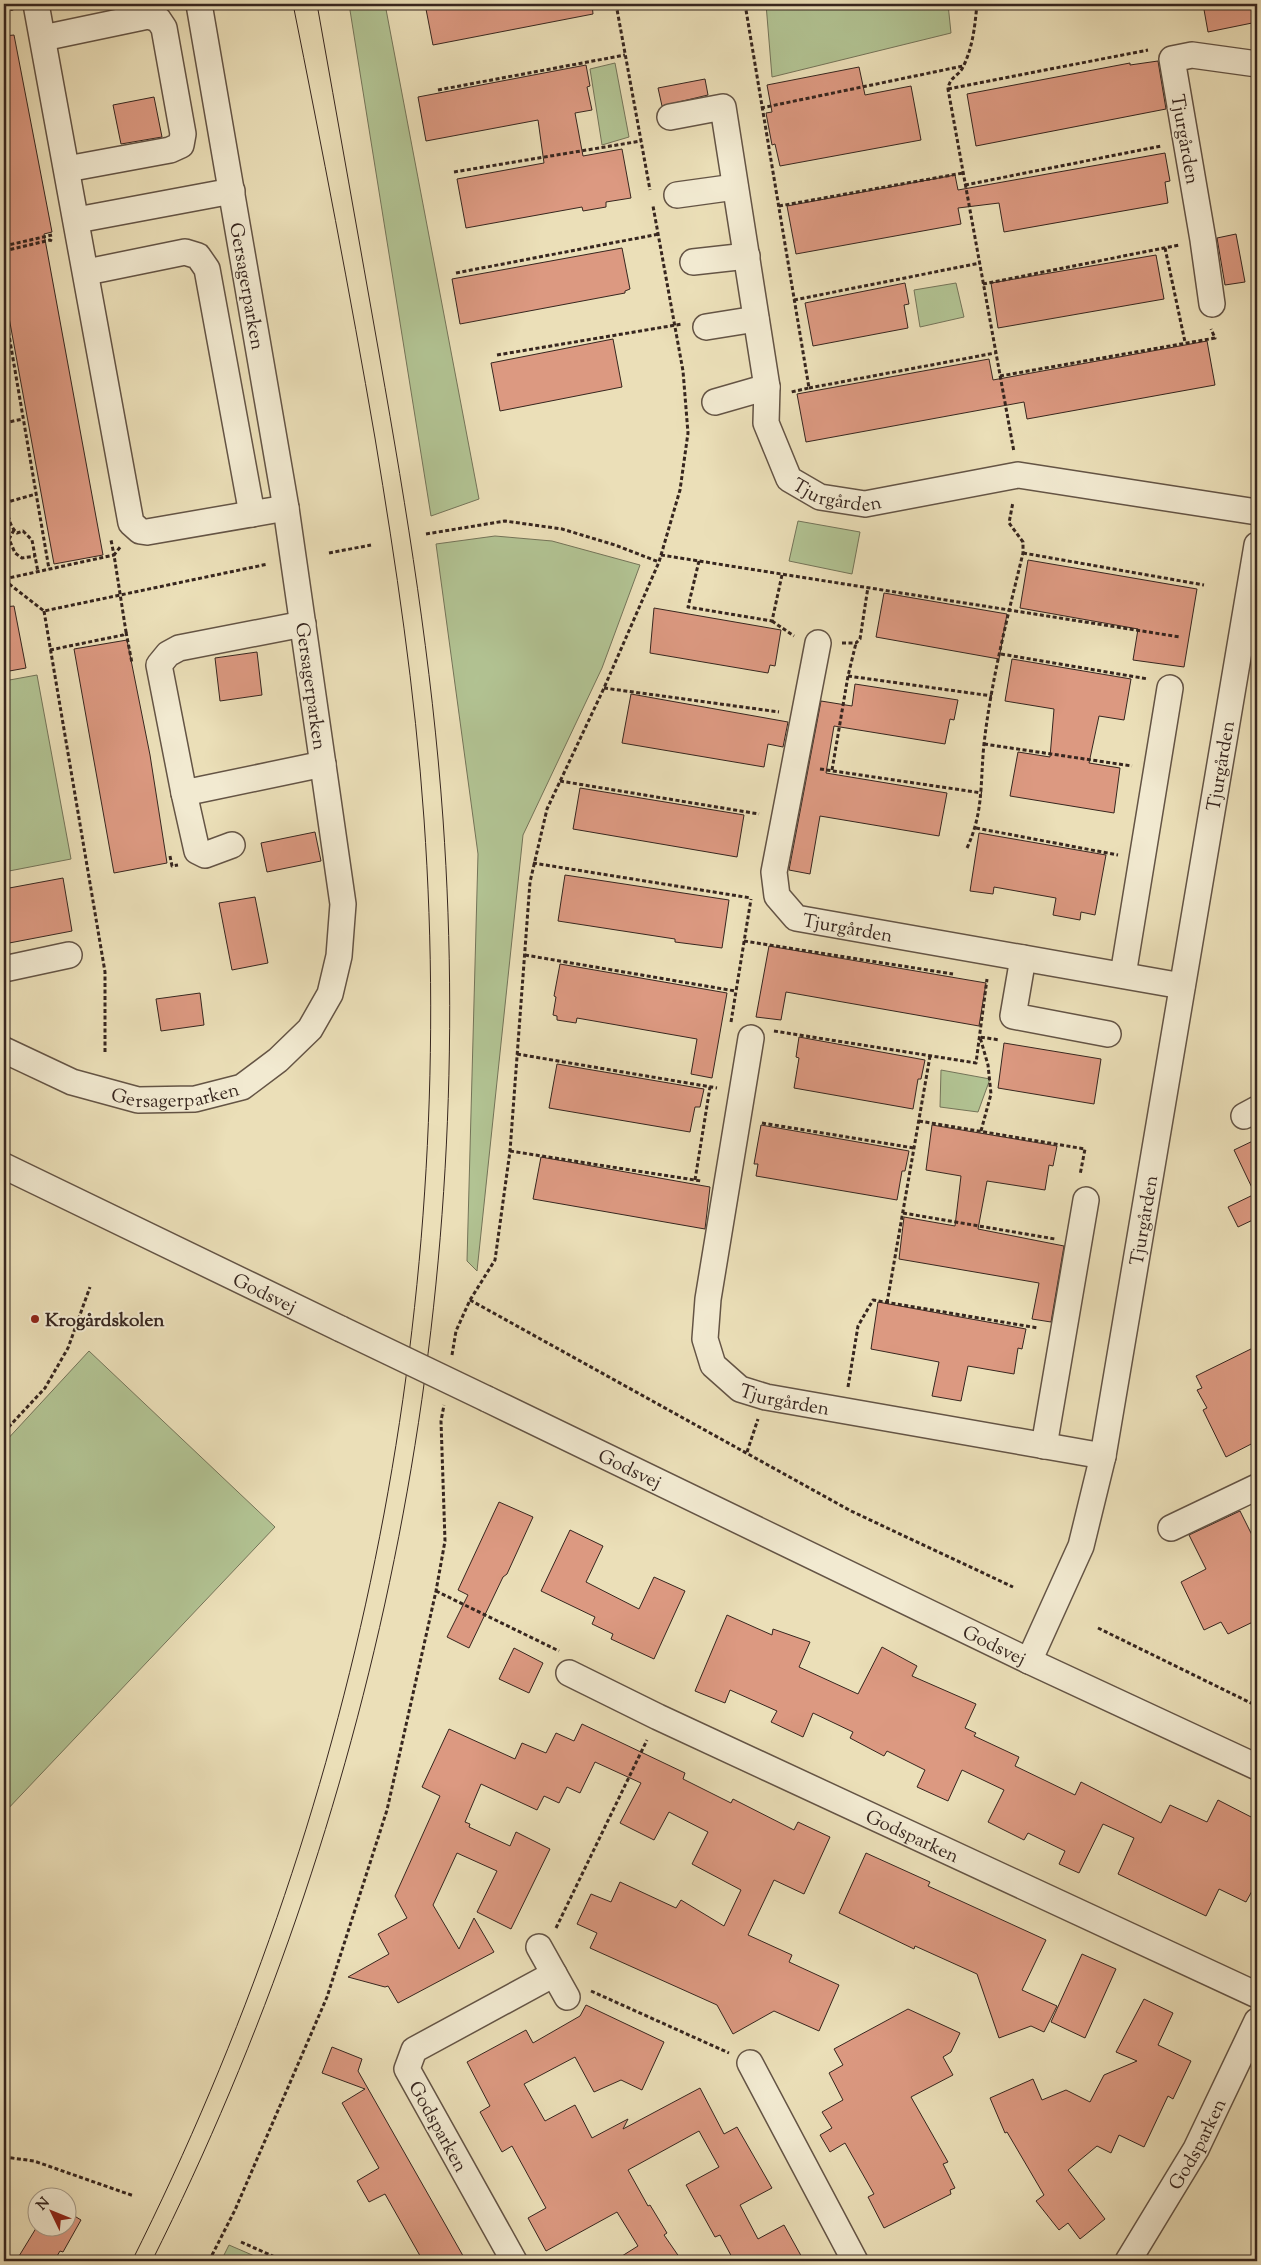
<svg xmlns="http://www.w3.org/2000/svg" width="1261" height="2265" font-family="'Sorts Mill Goudy',serif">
	<rect width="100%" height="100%" fill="#ebdfb8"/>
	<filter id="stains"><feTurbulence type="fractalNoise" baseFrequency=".004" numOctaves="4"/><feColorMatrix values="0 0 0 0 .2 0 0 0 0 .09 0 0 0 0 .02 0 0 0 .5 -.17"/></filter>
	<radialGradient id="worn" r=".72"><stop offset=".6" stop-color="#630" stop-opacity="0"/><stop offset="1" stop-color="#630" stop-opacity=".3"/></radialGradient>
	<g fill="#b2c393" stroke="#747459">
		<path d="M349,4h36l94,495 -48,17z"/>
		<path d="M766,4h182l3,29 -179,44z"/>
		<path d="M615,63l14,74 -27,8 -12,-76z"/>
		<path d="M956,283l8,34 -44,10 -6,-37z"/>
		<path d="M798,521l62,11 -8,42 -63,-13z"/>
		<path d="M495,536l57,5 88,24 -38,103 -79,167 -46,436 -10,-10 11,-407 -42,-310z"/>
		<path d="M37,675l34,184 -67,13v-191z"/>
		<path d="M941,1070l49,9 -12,33 -38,-5z"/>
		<path d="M89,1351l186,176 -271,286v-370z"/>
		<path d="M229,2245l37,16h-45z"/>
	</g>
	<g fill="#dc9981" stroke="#37261f">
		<path d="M425,4h167l1,10 -160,31z"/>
		<path d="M1203,4h54v18l-49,10z"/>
		<path d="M14,35l38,197 -8,2 59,321 -49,9 -50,-274v-254z"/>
		<path d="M1158,61l8,48 -190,37 -9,-52 163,-31v2z"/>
		<path d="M586,65l4,21 -3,1 5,23 -17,3 8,43 39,-7 9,49 -25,4v5l-23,4 -1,-4 -116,21 -9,-49 87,-16 -6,-43 -112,21 -8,-44z"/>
		<path d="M859,67l6,28 46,-9 10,54 -141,26 -5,-22 -3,1 -6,-32 6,-1 -5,-27z"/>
		<path d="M705,79l3,16 -46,11 -4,-18z"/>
		<path d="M154,97l8,40 -41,7 -8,-39z"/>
		<path d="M1165,153l5,28 -5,1 3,21 -164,29 -5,-29 -41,5 3,16 -165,30 -9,-48 168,-31 3,15z"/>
		<path d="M1236,234l9,48 -20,3 -8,-47z"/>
		<path d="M622,248l8,41 -5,2v2l-165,31 -8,-45z"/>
		<path d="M1156,255l8,44 -166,29 -7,-45z"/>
		<path d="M905,283l4,21 -5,1 4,23 -95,18 -8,-43z"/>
		<path d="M613,339l9,48 -122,24 -9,-48z"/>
		<path d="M1207,341l8,44 -188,34 -3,-17 -218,40 -9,-48 192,-35 4,21z"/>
		<path d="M1028,560l169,29 -13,78 -51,-7 5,-31 -118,-21z"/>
		<path d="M884,593l123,21 -8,45 -123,-22z"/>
		<path d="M14,606l12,62 -22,4v-65z"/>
		<path d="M654,608l127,22 -6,36 -5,-1 -2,8 -118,-20z"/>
		<path d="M127,640l23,115 17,108 -53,10 -40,-224z"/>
		<path d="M257,652l5,43 -42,6 -5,-43z"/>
		<path d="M1012,659l119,20 -7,41 -25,-4 -10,47 31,5 -6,45 -104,-17 8,-44 32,5 4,-48 -49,-8z"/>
		<path d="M855,684l103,16 -4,20 -4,-1 -5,25 -111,-18 -8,47 121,20 -8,43 -119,-20 -10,58 -21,-4 32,-169 31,5z"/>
		<path d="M631,694l157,28 -5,25 -15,-3 -4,23 -142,-24z"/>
		<path d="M580,788l164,27 -7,42 -164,-28z"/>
		<path d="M315,832l6,29 -54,11 -6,-29z"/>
		<path d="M979,833l127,22 -11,60 -14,-3 -1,8 -27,-5 3,-17 -62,-11 -1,7 -23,-3z"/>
		<path d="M565,875l164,25 -7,48 -47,-6v-3l-117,-18z"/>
		<path d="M63,878l9,53 -68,13v-55z"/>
		<path d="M255,897l13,66 -36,7 -13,-67z"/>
		<path d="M769,946l217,37 -7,43 -193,-34 -5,28 -25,-3z"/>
		<path d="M560,964l167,29 -15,85 -21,-4 6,-35 -120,-21 -1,5 -19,-3v-4l-4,-1 3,-18 -2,-1z"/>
		<path d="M200,993l4,32 -43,6 -5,-32z"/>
		<path d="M799,1037l126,23 -4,19h-3l-5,30 -119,-21 5,-30 -3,-1z"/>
		<path d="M1004,1043l97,16 -7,45 -96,-16z"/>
		<path d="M557,1064l147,25 -4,18h-5l-5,25 -141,-24z"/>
		<path d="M761,1125l148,26 -4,20h-3l-5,29 -141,-24 2,-12h-4z"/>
		<path d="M932,1125l125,21 -4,20 -4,-1 -4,25 -58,-9 -9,48 86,17 -13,76 -19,-3 7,-36 -140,-24 5,-42 51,9 6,-50 -35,-6z"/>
		<path d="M1257,1139v79l-19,9 -10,-20 27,-13 -21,-44z"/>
		<path d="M541,1157l169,30 -5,42 -172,-30z"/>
		<path d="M878,1302l148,27 -4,20 -4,-1 -4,26 -46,-8 -7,35 -29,-5 7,-34 -68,-13z"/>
		<path d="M1257,1346v95l-31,16 -23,-47 4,-2 -10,-18 5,-2 -6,-12z"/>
		<path d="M499,1502l34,15 -26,57 -4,3 -34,71 -22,-11 21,-42 -10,-5z"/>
		<path d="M1240,1511l17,34v75l-29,14 -7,-12 -17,8 -23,-48 25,-13 -17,-34z"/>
		<path d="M570,1530l33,16 -17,36 53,27 15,-32 31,14 -31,68 -43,-20 2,-5 -21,-10 3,-7 -54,-26z"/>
		<path d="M727,1615l45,20 1,-6 37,13 -11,25 59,27 24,-47 35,19 -5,10 64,28 -11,24 11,5 -2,3 45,21 -4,9 60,29 6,-13 80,41 9,-18 37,17 11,-22 39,20v74l-5,-3 -6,11 -27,-13 -13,27 -88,-42 16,-36 -31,-14 -24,49 -20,-9 6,-13 -37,-18 -4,7 -36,-18 16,-32 -42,-20 -14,31 -31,-14 8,-17 -38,-19 -3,5 -34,-18 3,-6 -40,-19 -10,24 -32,-15 6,-11 -47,-21 -5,13 -30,-12z"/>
		<path d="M514,1648l29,15 -14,30 -30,-14z"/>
		<path d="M582,1724l103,49 -2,6 48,24 2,-4 61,31 4,-8 32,15 -26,57 -30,-14 -26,55 44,20 -3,7 50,23 -20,46 -45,-20 -41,23 -16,-29 -127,-57 7,-15 -20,-9 14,-30 20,8 9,-20 56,26 5,-8 43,26 17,-36 -49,-26 16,-32 -39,-20 -15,28 -34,-17 21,-40 -46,-21 -15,31 -13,-6 -8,16 -15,-7 -7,14 -56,-26 -16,38 5,2 -1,3 41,19 6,-14 34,17 -39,80 -34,-17 20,-41 -40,-18 -24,52 26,44 15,-31 20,34 -96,51 -10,-17 -3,1 -37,-10 41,-23 -11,-20 29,-16 -12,-22 45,-100 -18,-9 27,-58 66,30 7,-16 24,10 10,-20 18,8z"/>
		<path d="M866,1853l64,29 -2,4 118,54 -24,50 35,16 -13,26 -13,-6 -32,12 -22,-64 -62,-28 -1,3 -75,-36z"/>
		<path d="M1082,1954l34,15 -31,69 -34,-16z"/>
		<path d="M1144,1999l29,14 -15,32 33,16 -18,38 -5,-3 -24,51 -25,-12 -8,18 -14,-7 -29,24 37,49 -25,20 -12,-16 -9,7 -23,-29 8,-6 -37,-63 -2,1 -15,-35 43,-19 9,21 24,-10 24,12 14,-27 33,-14 -21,-9z"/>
		<path d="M586,2005l78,37 -22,48 -21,-10 -27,12 -19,-35 -51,27 21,37 30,-16 17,33 36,-19 -5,10 77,-41 24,46 13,-7 35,61 -32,17 18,34 26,-14 20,36h-70l-14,-26 -5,2 -29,-52 33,-18 -20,-36 -71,39 20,36 2,-1 17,28 -3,2 18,26h-68l24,-15 -21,-34 -71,39 -18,-33 18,-10 -34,-62 -10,6 -22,-40 10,-6 -23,-44 59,-32 7,13 47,-27z"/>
		<path d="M908,2009l52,24 -9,19 -8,5 10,18 -42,22 37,65 -5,2 12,24 -5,2 1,4 -67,34 -16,-31 6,-3 -29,-51 -15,9 -10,-17 12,-7 -10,-16 21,-12 -14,-27 14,-8 -9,-16z"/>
		<path d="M332,2047l30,12 -4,12 108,190h-43l-38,-67 -16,8 -12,-21 22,-13 -37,-65 23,-14 -43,-16z"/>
		<path d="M68,2212l13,8 -18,32 -3,-1 -6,10h-38l22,-36v3h30z"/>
	</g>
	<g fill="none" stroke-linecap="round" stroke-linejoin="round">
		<g stroke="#645445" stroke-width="28">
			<g id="minor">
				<path d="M36,4l95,519 9,8 7,1 139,-24"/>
				<path d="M43,38l105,-22 10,3 6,9 19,106 -2,11 -11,5 -103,19"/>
				<path id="s1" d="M670,117l53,-10 44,280 -1,36 23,56 31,18 45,7 153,-29 239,37"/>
				<path d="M677,195l58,-8"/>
				<path d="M77,220l155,-29"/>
				<path d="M693,262l54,-6"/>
				<path d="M87,272l98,-20 13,4 9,13 45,245"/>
				<path d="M1212,304l-9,-64 -31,-181 20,-4 65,9"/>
				<path d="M706,327l50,-8"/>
				<path d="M715,402l52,-15"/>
				<path d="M303,624l-124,24 -11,6 -9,11 25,128 139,-29"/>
				<path id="s2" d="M818,643l-44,229 3,24 19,22 386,68"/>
				<path d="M184,793l13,58 8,4 27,-10"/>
				<path d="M1023,958l-10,58 95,18"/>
				<path d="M4,969l65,-14"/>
				<path d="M1123,975l47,-287"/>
				<path id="s3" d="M751,1038l-43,261 -3,40 8,26 27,24 26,8 337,59"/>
				<path id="s4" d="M4,1050l68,32 66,18 57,-1 47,-12 36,-27 32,-31 20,-35 9,-38 4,-52 -57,-396 -87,-504"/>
				<path d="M1244,1116l13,-7"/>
				<path id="s5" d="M4,1166l337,163"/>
				<path id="s6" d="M487,1399l542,262 228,106"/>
				<path d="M1044,1446l42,-246"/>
				<path d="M1171,1528l86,-41"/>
				<path id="s7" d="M1029,1661l52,-115 22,-90 154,-911"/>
				<path id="s8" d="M569,1673l89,44 599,278"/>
				<path d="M539,1947l28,50"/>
				<path d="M750,2063l105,198"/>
				<path d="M514,2261l-107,-192 7,-19 140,-76"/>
				<path id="s9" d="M1128,2261l68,-112 61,-128"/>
			</g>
		</g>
		<g stroke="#37261f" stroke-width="3" stroke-dasharray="4 2.5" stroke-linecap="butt">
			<path d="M616,4l34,186"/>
			<path d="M745,4l64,384 -18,4"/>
			<path d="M977,4c-2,21 -4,43 -14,63 -5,10 -13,9 -15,22l66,363"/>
			<path d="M4,11l9,-2"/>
			<path d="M948,89l200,-39"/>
			<path d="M438,90l187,-35"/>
			<path d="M761,108l202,-42"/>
			<path d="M454,172l187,-31"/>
			<path d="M965,185l196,-39"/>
			<path d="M779,206l184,-33"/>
			<path d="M4,246l48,-11"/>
			<path d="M1165,248l20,94"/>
			<path d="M4,251l46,-11 4,2"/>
			<path d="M456,273l203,-39"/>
			<path d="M983,284l196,-39"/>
			<path d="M794,300l186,-37"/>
			<path d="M4,306l45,263"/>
			<path d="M497,355l185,-31"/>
			<path d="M1000,376l215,-38 -4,-9"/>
			<path d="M809,388l186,-35"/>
			<path d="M4,423l19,-4"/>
			<path d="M4,503l32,-9"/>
			<path d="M5,503c3,11 4,23 12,30l6,-2 9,9 6,32"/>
			<path d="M14,530l-5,9 6,14 7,5 13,-2"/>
			<path d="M426,534l79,-13 57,8 53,16 44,17"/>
			<path d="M329,553l42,-8"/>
			<path d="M1023,553l181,32"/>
			<path d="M661,555l519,82"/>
			<path d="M699,561l-11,46 84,14 10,-46"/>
			<path d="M4,579l110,-24 -3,-15"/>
			<path d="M4,580l40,31 224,-47"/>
			<path d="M44,611l61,361v80"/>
			<path d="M772,621l22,15"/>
			<path d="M126,632l6,31"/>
			<path d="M842,643h14l4,-4 8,-52"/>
			<path d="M50,650l73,-15 3,-3 -12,-77 7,-9"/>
			<path d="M1001,654l147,25"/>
			<path d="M848,676l144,20"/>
			<path d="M604,688l175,24"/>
			<path d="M984,744l148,22"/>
			<path d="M820,769l162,24"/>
			<path d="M832,770l16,-94 8,-33"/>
			<path d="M560,781l199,33"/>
			<path d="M976,828l142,27"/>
			<path d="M967,848c17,-37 13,-65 17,-104 7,-63 24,-129 39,-191v-11l-14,-19 4,-21"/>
			<path d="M170,856l2,10 6,-1"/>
			<path d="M533,863l218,35"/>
			<path d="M744,941l209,33"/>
			<path d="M525,955l210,36"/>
			<path d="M731,1022l20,-123"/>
			<path d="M774,1031l202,32 11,-84"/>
			<path d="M517,1054l200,34"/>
			<path d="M919,1121l166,28 -5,26"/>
			<path d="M762,1123l152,25"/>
			<path d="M981,1131l10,-37 -3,-29 -8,-28 20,3"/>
			<path d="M510,1151l191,30"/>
			<path d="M695,1180l15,-93"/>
			<path d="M903,1213l152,26"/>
			<path d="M470,1300l381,211 162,76"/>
			<path d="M887,1303l43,-247"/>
			<path d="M452,1355l4,-24 14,-31 25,-40 15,-109 20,-269 17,-73 57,-121 55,-126 21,-72 8,-57 -5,-62 -30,-165"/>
			<path d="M848,1387l10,-61 15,-26 165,28"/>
			<path d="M4,1432l41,-44 23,-40 22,-61"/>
			<path d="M747,1452l11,-33"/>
			<path d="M436,1591l123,60"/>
			<path d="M1098,1628l159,78"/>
			<path d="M556,1928l91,-188"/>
			<path d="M591,1991l138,62"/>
			<path d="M4,2157l30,4 100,35"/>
			<path d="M241,2242l43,19"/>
			<path d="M209,2261l26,-51 92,-213 60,-187 49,-219 9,-50 -4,-120 3,-16"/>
		</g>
		<use href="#minor" stroke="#f2ead1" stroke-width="25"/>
		<g stroke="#37261f" stroke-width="1">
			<path d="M132,2261c224,-447 327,-943 292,-1442 -9,-128 -28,-254 -49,-381 -25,-145 -53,-290 -82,-434"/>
			<path d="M152,2261c223,-445 326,-945 291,-1442 -11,-155 -36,-307 -63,-460 -21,-119 -42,-237 -63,-355"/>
		</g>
		<g stroke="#645445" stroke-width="28" stroke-linecap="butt">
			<path id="minor-bridge" d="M341,1329l146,70"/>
		</g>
		<use href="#minor-bridge" stroke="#f2ead1" stroke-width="25"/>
	</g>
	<circle fill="#8f2418" stroke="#f2ead1" stroke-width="2" cx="35" cy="1319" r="5"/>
	<g text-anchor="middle" stroke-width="4" stroke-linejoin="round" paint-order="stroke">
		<g font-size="19" fill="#37261f" stroke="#f2ead1">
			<text transform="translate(1186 139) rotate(80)" y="7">Tjurgården</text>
			<text transform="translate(248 286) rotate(80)" y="7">Gersagerparken</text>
			<text dy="7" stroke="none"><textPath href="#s1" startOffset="486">Tjurgården</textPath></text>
			<text transform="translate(312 686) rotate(82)" y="7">Gersagerparken</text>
			<text dy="7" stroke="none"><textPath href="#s7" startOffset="919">Tjurgården</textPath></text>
			<text dy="7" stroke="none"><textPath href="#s2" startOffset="339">Tjurgården</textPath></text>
			<text dy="7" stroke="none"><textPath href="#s4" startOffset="181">Gersagerparken</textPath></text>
			<text dy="7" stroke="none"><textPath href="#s7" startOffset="458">Tjurgården</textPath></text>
			<text dy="7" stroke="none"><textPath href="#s5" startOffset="290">Godsvej</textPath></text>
			<text dy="7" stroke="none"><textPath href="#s3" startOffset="414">Tjurgården</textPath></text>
			<text dy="7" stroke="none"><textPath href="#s6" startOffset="159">Godsvej</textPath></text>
			<text dy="7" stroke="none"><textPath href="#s6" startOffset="564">Godsvej</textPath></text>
			<text dy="7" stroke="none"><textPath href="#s8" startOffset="380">Godsparken</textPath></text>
			<text transform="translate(439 2126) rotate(61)" y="7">Godsparken</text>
			<text dy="7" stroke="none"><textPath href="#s9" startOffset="136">Godsparken</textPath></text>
		</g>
		<g font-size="19" font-weight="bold" fill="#37261f" stroke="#f2ead1" text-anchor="start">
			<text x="45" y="1326">Krogårdskolen</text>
		</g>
	</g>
	<rect width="1261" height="2265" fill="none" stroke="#ebdfb8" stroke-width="20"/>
	<rect x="5" y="5" width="1251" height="2255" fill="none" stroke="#37261f" stroke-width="2.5"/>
	<rect x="10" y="10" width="1241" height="2245" fill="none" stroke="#37261f"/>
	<g transform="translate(52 2212) rotate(313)"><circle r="24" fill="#f2ead1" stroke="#a79c8a"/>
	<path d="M0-4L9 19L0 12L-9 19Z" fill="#8f2418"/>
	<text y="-8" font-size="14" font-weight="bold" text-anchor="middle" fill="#37261f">N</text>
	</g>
	<rect width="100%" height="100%" filter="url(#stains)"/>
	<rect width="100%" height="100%" fill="url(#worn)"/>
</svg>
